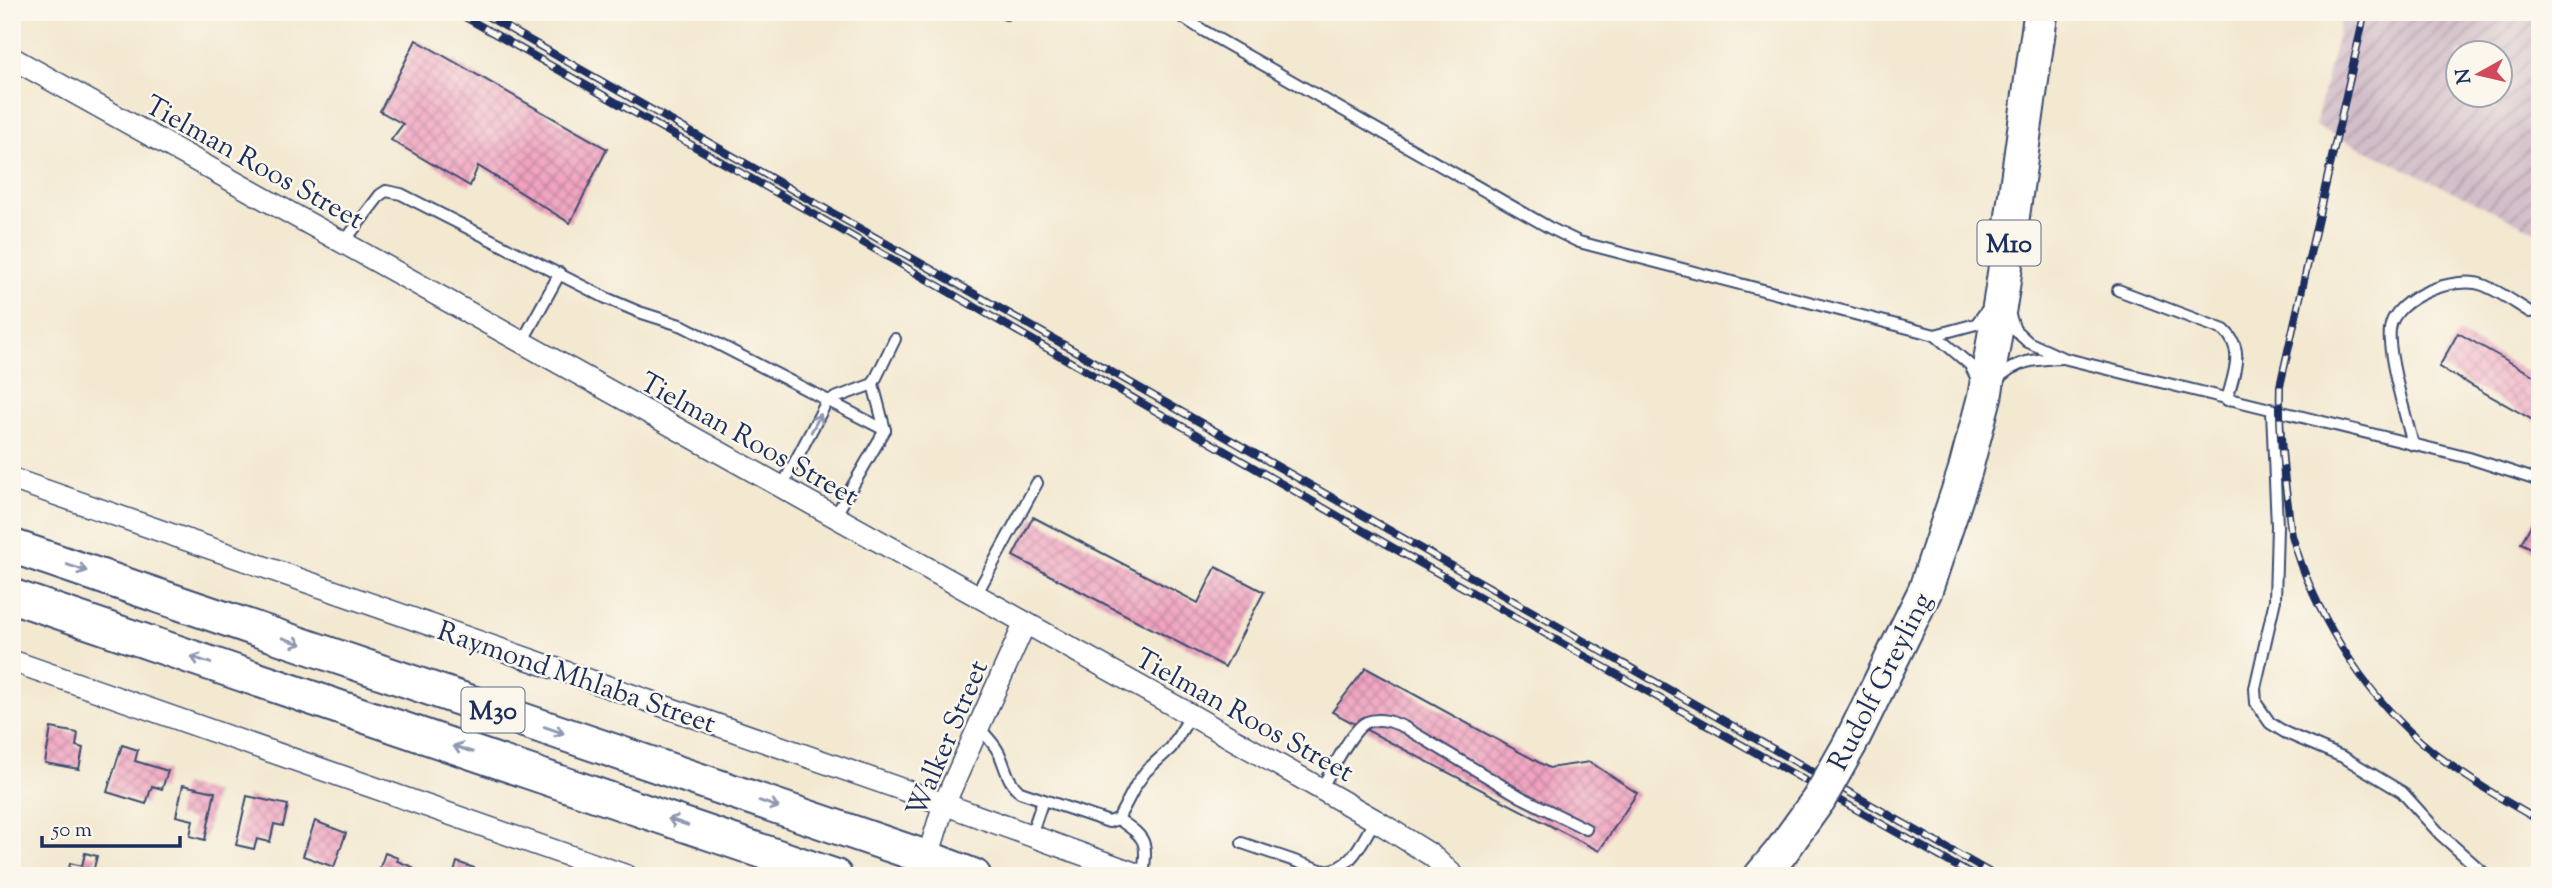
<svg xmlns="http://www.w3.org/2000/svg" width="2552" height="888" font-family="'Sorts Mill Goudy',serif">
	<defs>
		<pattern id="industrial-furrows" width="10" height="10" patternUnits="userSpaceOnUse" patternTransform="scale(1.75)"><rect width="10" height="10" fill="#d2bdc8"/><path d="M-1 1l2-2M0 10L10 0M9 11l2-2" fill="none" stroke="#aa9aa6"/></pattern>
		<pattern id="building-cross-hatch" width="8" height="8" patternUnits="userSpaceOnUse" patternTransform="scale(1.75)"><rect width="8" height="8" fill="#f1a3c0"/><path d="M0 0l8 8M0 8l8-8" fill="none" stroke="#c2859f"/></pattern>
	</defs>
	<rect width="100%" height="100%" fill="#fbf7ec"/>
	<filter id="ink" filterUnits="userSpaceOnUse"><feTurbulence type="fractalNoise" baseFrequency=".0143" numOctaves="2"/><feDisplacementMap in="SourceGraphic" scale="14" xChannelSelector="R" yChannelSelector="G"/><feConvolveMatrix kernelMatrix="1 2 1 2 8 2 1 2 1" color-interpolation-filters="sRGB"/></filter>
	<filter id="wash" filterUnits="userSpaceOnUse"><feTurbulence type="fractalNoise" baseFrequency=".00686" numOctaves="4" result="noise"/><feDisplacementMap in="SourceGraphic" scale="28" xChannelSelector="R" yChannelSelector="G"/><feGaussianBlur stdDeviation="1.57" result="paint"/><feColorMatrix in="noise" values="0 0 0 0 0 0 0 0 0 0 0 0 0 0 0 0 0 1.4 0 .05"/><feComposite in="paint" operator="in"/></filter>
	<g filter="url(#wash)">
		<rect width="100%" height="100%" fill="#f3e8d0"/>
		<path fill="url(#industrial-furrows)" fill-rule="evenodd" d="M2343,12h197v221l-225,-107zM2458,52h42v42h-42z"/>
		<g id="blocks">
			<g fill="url(#building-cross-hatch)">
				<path d="M416,40l191,109 -37,74 -92,-57 -8,20 -79,-46 12,-16 -23,-13z"/>
				<path d="M2458,333l82,46v45l-101,-57z"/>
				<path d="M2540,509v44l-19,-10z"/>
				<path d="M1033,517l165,86 18,-36 48,25 -39,75 -212,-111z"/>
				<path d="M1366,668l183,100 41,-6 47,31 -38,58 -267,-139z"/>
				<path d="M51,728l27,5 -2,13 7,2 -4,21 -34,-6z"/>
				<path d="M122,745l16,5 -3,11 33,10 -6,18 -10,-3 -6,18 -39,-12z"/>
				<path d="M183,785l32,7 -10,48 -15,-4 3,-16 -17,-4z"/>
				<path d="M247,796l41,9 -5,21 -9,-2 -4,18 -13,-3 -3,10 -18,-4z"/>
				<path d="M315,821l31,12 -12,34 -31,-11z"/>
				<path d="M85,853l12,3 -5,20h-24l2,-13 12,3z"/>
				<path d="M385,853l13,5 -1,3 16,6 -4,9h-32z"/>
				<path d="M457,862l17,6 -2,8h-19z"/>
			</g>
		</g>
	</g>
	<g filter="url(#ink)">
		<use href="#blocks" fill-opacity="0" stroke="#3b4b6f" stroke-width="2"/>
		<g fill="none" stroke-linecap="round" stroke-linejoin="round">
			<g stroke="#3b4b6f" stroke-width="14">
				<g id="lane">
					<path d="M1175,12l29,19 346,197 29,14 356,93 35,30 8,16"/>
					<path d="M1006,14v-2"/>
					<path d="M344,242l36,-47 6,-4 15,3 205,104 33,14 44,14 202,104"/>
					<path d="M2118,290l106,40c22,20 9,45 3,70"/>
					<path d="M2009,313l6,17 13,12 35,16 406,100 71,23"/>
					<path d="M1935,335l41,-11 13,-17"/>
					<path d="M522,342l38,-69"/>
					<path d="M1997,380c18,-20 40,-21 66,-22"/>
					<path d="M2272,411l5,115 -2,74 -20,88 1,15 14,20 16,10 59,25 57,34 38,42 47,42"/>
					<path d="M2413,445c-7,-29 -26,-90 -23,-116 4,-32 66,-54 93,-44 16,6 32,18 47,27"/>
					<path d="M781,488l46,-87 46,-17"/>
					<path d="M834,518l51,-88 -12,-46 22,-45"/>
					<path d="M976,595l61,-112"/>
					<path d="M978,727c8,8 16,16 21,26 7,15 8,28 21,39l89,30 9,-3 18,-34 10,-14 25,-23 20,-33"/>
					<path d="M1321,789c9,-15 31,-61 46,-67 13,-5 26,0 37,5l117,70 65,32"/>
					<path d="M1118,819c30,20 29,23 25,57"/>
					<path d="M1031,835l12,-35"/>
					<path d="M1242,843l82,28c28,-1 38,-30 51,-51"/>
				</g>
			</g>
			<g stroke="#3b4b6f" stroke-width="24">
				<g id="street">
					<path d="M12,58l1179,657 184,105 56,35 23,21"/>
					<path d="M12,479l932,325 198,72"/>
					<path d="M12,661l615,215"/>
					<path d="M922,876l22,-72 81,-181"/>
				</g>
			</g>
			<g stroke="#3b4b6f" stroke-width="37">
				<g id="primary">
					<path d="M12,546l916,312 46,18"/>
					<path d="M12,596l823,280"/>
					<path d="M1850,744l75,-153 40,-120 20,-76 17,-104 39,-279"/>
					<path d="M1761,876l20,-24 38,-53"/>
				</g>
			</g>
			<use href="#lane" stroke="#fff" stroke-width="10"/>
			<use href="#street" stroke="#fff" stroke-width="21"/>
			<use href="#primary" stroke="#fff" stroke-width="33"/>
			<g stroke="#1b2f5e" stroke-width="8">
				<g id="rail">
					<path d="M456,12l335,189 606,349 577,326"/>
					<path d="M480,12l1516,864"/>
					<path d="M2365,12l-85,374c-1,38 2,75 7,112 2,12 2,25 5,37 21,76 69,154 128,206 37,32 78,56 120,80"/>
				</g>
			</g>
			<use href="#rail" stroke="#fbf7ec" stroke-width="5" stroke-dasharray="16" stroke-linecap="butt"/>
			<g stroke="#3b4b6f" stroke-width="37" stroke-linecap="butt">
				<path id="primary-bridge" d="M1819,799l31,-55"/>
			</g>
			<use href="#primary-bridge" stroke="#fff" stroke-width="33"/>
		</g>
		<defs><path id="oneway-shaft" d="M-6 0H5M1.5-3L5.5 0L1.5 3" fill="none" stroke-width="1.6" stroke-linecap="round" stroke-linejoin="round" transform="scale(1.75)"/></defs>
		<g stroke="#8d97ae">
			<use href="#oneway-shaft" transform="translate(816 423) rotate(-62)"/>
			<use href="#oneway-shaft" transform="translate(77 568) rotate(19)"/>
			<use href="#oneway-shaft" transform="translate(292 641) rotate(19)"/>
			<use href="#oneway-shaft" transform="translate(201 660) rotate(-161)"/>
			<use href="#oneway-shaft" transform="translate(554 730) rotate(19)"/>
			<use href="#oneway-shaft" transform="translate(463 749) rotate(-161)"/>
			<use href="#oneway-shaft" transform="translate(769 804) rotate(19)"/>
			<use href="#oneway-shaft" transform="translate(678 822) rotate(-161)"/>
		</g>
	</g>
	<g text-anchor="middle" stroke-width="5" stroke-linejoin="round" paint-order="stroke">
		<g fill="#fbf7ec" stroke="#5e6b89" stroke-width="2">
			<rect x="1977.5" y="220.5" width="63" height="45" rx="5"/>
			<rect x="461.5" y="687.5" width="63" height="45" rx="5"/>
		</g>
		<g font-size="26" font-weight="bold" fill="#1b2f5e">
			<text x="2009" y="252">M10</text>
			<text x="493" y="719">M30</text>
		</g>
		<g font-size="28" fill="#1b2f5e" stroke="#fbf7ec">
			<text transform="translate(255 161) rotate(29)" y="10">Tielman Roos Street</text>
			<text transform="translate(750 438) rotate(29)" y="10">Tielman Roos Street</text>
			<text transform="translate(577 676) rotate(19)" y="10">Raymond Mhlaba Street</text>
			<text transform="translate(1879 681) rotate(-63)" y="10">Rudolf Greyling</text>
			<text transform="translate(1245 714) rotate(29)" y="10">Tielman Roos Street</text>
			<text transform="translate(946 738) rotate(-67)" y="10">Walker Street</text>
		</g>
	</g>
	<rect width="2552" height="888" fill="none" stroke="#fbf7ec" stroke-width="42"/>
	<g transform="translate(2479 74) rotate(262)"><circle r="33" fill="#fbf7ec" stroke="#a1a7b3" stroke-width="2"/>
	<path d="M0-5L12 26L0 18L-12 26Z" fill="#d1495b"/>
	<text y="-10" font-size="19" font-weight="bold" text-anchor="middle" fill="#1b2f5e">N</text>
	</g>
	<path d="M42 836v10h138v-10" fill="none" stroke="#1b2f5e" stroke-width="3.5"/>
	<text x="52" y="836" font-size="21" fill="#1b2f5e" stroke="#fbf7ec" stroke-width="5" paint-order="stroke">50 m</text>
</svg>
